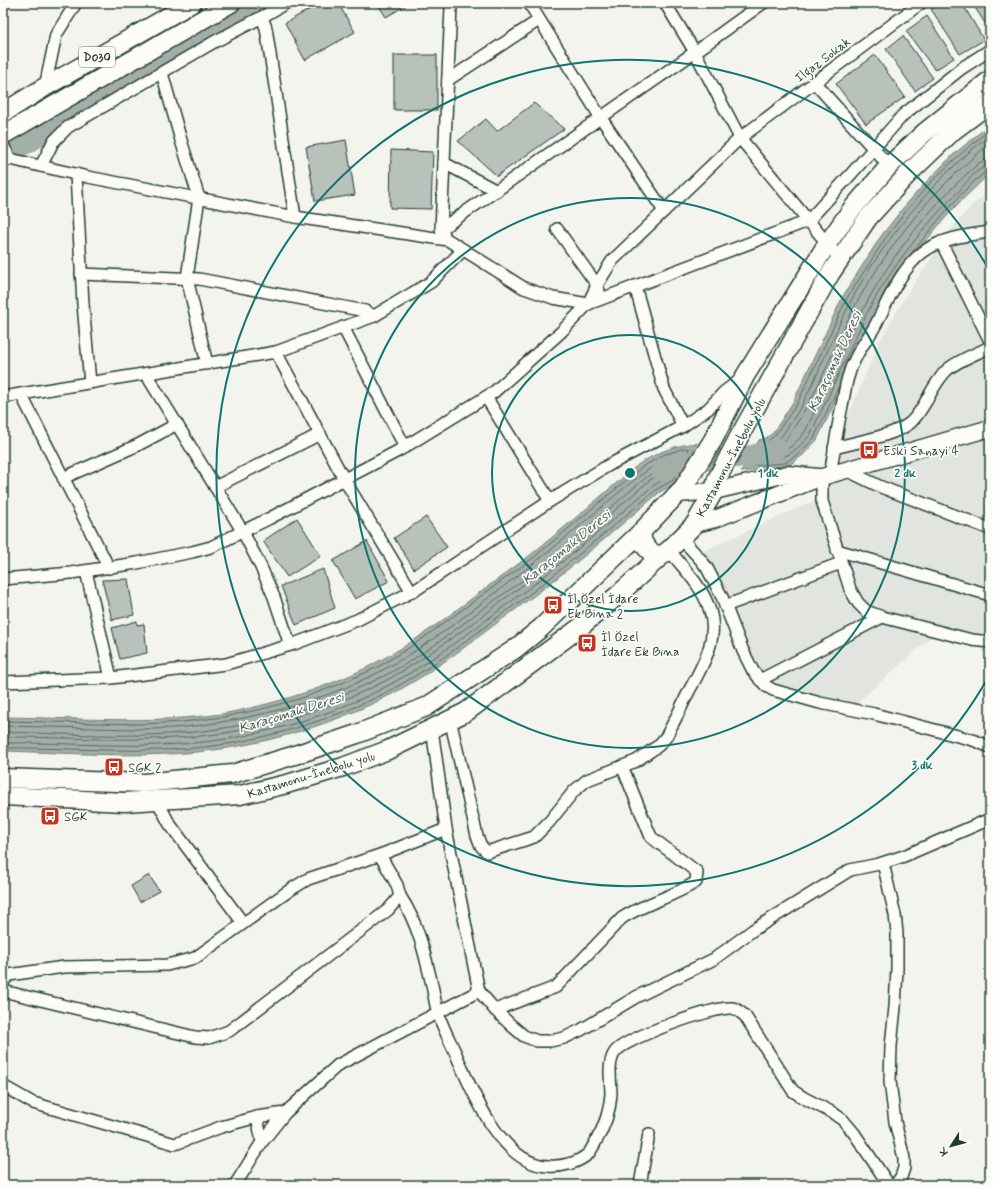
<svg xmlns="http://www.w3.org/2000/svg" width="993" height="1188" font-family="Mynerve,sans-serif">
	<rect width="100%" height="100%" fill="#f4f4ef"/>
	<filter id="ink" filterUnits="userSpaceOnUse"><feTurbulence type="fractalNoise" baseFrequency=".025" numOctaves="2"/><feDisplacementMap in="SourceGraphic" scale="8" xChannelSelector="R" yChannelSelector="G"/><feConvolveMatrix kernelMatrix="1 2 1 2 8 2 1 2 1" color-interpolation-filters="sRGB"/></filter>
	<g filter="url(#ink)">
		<path fill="#e2e5df" d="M990,190v447l-49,-9 -94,84 -79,-26 -67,-134 112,-51 65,-157 29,-50 43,-63 21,-25z"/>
		<g fill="#a3aea7" stroke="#6e8179">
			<path d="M990,124v49l-35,34 -22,25 -20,27 -36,55 -60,126 -14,15 -16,12 -46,5 18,-32 7,-2 7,-5 20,-31 50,-106 38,-60 22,-28 24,-27 26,-26z"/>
			<path d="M697,443l-21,40 -16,9c-36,30 -71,61 -108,90 -19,15 -39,29 -59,44 -32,24 -65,49 -101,68 -49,26 -109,45 -164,54 -74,12 -151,5 -225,3v-34c72,1 146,7 218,-3 48,-8 113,-28 156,-52 35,-18 66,-42 98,-66 18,-13 36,-27 54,-40 38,-30 74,-62 110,-92 19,-12 36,-19 58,-21z"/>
		</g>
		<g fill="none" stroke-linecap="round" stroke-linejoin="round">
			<g stroke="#546a62" stroke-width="1">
				<path d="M990,135c-53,40 -108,107 -139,166 -18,34 -31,70 -49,104 -5,8 -17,28 -24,35 -4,3 -9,5 -13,8 -2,2 -4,7 -6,10l1,2c23,2 35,-8 50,-25 20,-41 38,-83 58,-124 22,-42 58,-88 92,-121 7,-8 18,-24 30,-24"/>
				<path d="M990,143c-17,15 -35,30 -51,47 -32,33 -59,72 -82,112 -22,40 -35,84 -61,122 -6,10 -11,18 -20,25v3c12,1 22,-12 29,-20 19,-41 37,-84 59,-124 27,-53 70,-106 115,-145l6,-3h5"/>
				<path d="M912,253c11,-14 63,-81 78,-82"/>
				<path d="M840,384l-26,54 -13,14 -16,11 -35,3v-2l11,-20 7,-3 7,-6 22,-31 50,-106 38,-59 21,-28 24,-28 26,-25 34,-29"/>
				<path d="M3,721l140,3 40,-2 40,-5 39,-8 40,-11 38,-14 38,-17 37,-23 118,-86 109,-91 21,-12 22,-7 4,1 -16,31 -16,9c-35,30 -71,60 -107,89 -19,16 -39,30 -59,44 -32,25 -65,49 -100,68 -49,26 -110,45 -164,54 -74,12 -149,3 -224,4"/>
				<path d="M3,726c30,1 61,1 91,2 30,1 61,2 91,-1 66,-7 137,-25 196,-56 53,-28 100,-68 148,-104 29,-22 55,-45 82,-68 21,-17 40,-35 66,-44l2,1 -10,20 -15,9c-35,30 -71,60 -107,89 -18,15 -39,29 -58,44 -32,24 -65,48 -100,67 -47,26 -111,46 -163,54 -74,12 -149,3 -223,4"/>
				<path d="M3,732c73,2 148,8 221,-4 54,-8 109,-27 158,-51 36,-18 68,-43 99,-67 20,-14 40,-28 59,-43 37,-30 72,-61 108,-91l15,-9 3,1 -2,4 -14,8c-36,31 -71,62 -109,91 -17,14 -35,26 -52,40 -33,24 -66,49 -102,69 -45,24 -112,45 -162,53 -74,11 -148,4 -222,4"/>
			</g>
			<g stroke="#a3aea7" stroke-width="21">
				<path d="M3,154l25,-11 92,-63 141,-77"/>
				<path d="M661,471l18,-8 8,-1 63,-6 27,-7"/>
			</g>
		</g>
		<g fill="#b9c1bb" stroke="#1f3d34">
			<path d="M321,3h17l17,29 -50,28 -20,-37z"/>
			<path d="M377,3h33l-24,14z"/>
			<path d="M940,3h22l22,37 -24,14 -29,-45z"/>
			<path d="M972,3h18v28z"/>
			<path d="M927,16l27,42 -19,12 -29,-39z"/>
			<path d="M903,36l30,42 -18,13 -29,-42z"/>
			<rect x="394" y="55" width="43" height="55"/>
			<path d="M875,55l30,42 -39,27 -30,-40z"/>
			<path d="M534,103l30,26 -67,47 -39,-35 28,-22 11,12z"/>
			<path d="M346,140l9,55 -40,6 -9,-54z"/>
			<path d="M391,150l42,2 -2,57 -41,-1z"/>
			<path d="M426,517l21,30 -33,22 -20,-31z"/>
			<path d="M297,518l24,38 -34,21 -24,-36z"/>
			<path d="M367,541l22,40 -34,18 -22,-38z"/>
			<path d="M323,569l12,39 -39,17 -15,-39z"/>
			<path d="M128,579l6,36 -22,5 -10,-40z"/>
			<path d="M137,621v4l7,-1 3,29 -27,6 -8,-31z"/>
			<path d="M149,875l10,16 -19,11 -9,-16z"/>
		</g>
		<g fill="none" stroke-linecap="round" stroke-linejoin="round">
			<g stroke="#1f3d34" stroke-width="14">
				<g id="minor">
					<path d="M529,3l72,115 63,93"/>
					<path d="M665,3l30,49 45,86 100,121"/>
					<path d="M262,17l4,11 29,189"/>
					<path d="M162,73l18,64 19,61 -12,80 20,86"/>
					<path d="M448,80l91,-60"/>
					<path d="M814,82l75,84"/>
					<path d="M45,87l11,-52 20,-32"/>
					<path d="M3,145l7,14"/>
					<path d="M3,162l7,-3 78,18 207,40 153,23 76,48 29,10 35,6 220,-83 44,-48 51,-58 59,-47 28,-18"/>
					<path d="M444,163l53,28"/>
					<path d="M41,166l12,-24 15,-15 146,-85 48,-25 24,-14"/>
					<path d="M76,174l7,130 7,79"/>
					<path d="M441,229l254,-177 68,-49"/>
					<path d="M557,229l40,56 2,6"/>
					<path d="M444,234l-3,-5 10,-222 -1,-4"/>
					<path d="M941,242l49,99"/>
					<path d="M81,274l118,5 166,32 9,5"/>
					<path d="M635,286l29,103 19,37"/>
					<path d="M343,327l62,120"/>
					<path d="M276,352l68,127 68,113"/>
					<path d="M146,374l97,158 17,33 14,32 16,48"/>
					<path d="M21,394l88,174"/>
					<path d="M3,397l273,-45 98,-36 57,-34 32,-32"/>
					<path d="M486,397l64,104"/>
					<path d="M834,448c21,-6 60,-12 76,-25 16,-14 21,-38 37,-53 11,-10 29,-16 43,-23"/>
					<path d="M846,470l35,17 109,42"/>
					<path d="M830,475c4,-23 7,-46 12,-69 3,-16 5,-32 13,-47 6,-14 17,-25 23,-39 12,-24 24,-52 45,-68 19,-14 45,-17 67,-20"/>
					<path d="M822,477v24l28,88 8,14 8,8 16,6 90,23 18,2"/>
					<path d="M63,478l75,-33 39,-21"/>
					<path d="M215,487l105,-53"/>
					<path d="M681,538l20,22 6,8 15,29 21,54 10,20 13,15 7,4 47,13 54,11 99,26 17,7"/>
					<path d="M837,550l153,45"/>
					<path d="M86,571l25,107"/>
					<path d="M3,579l68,-6 66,-10 55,-11 19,-5 59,-29 128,-67 96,-59 67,-60 27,-28 9,-19 15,-24 128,-123 181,-135"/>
					<path d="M725,606l116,-43"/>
					<path d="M760,680l122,-63"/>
					<path d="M3,682l108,-4 115,-14 68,-20 63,-24 60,-31 133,-88 59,-36 74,-39 25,-17 16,-17 16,-12"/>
					<path d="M450,719l27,117 4,10 6,6 47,-15 16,-16 24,-30 13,-11 49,-19 22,-15 8,-9c8,-15 16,-31 23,-46 14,-26 31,-54 20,-83 -7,-22 -26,-40 -40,-58"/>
					<path d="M157,800l12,23 74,100"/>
					<path d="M883,863l12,52 2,18v36l-2,38 -4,39 -1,35 5,41 9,36v10l-3,9 -6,8"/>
					<path d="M400,896c18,27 25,58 32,89 2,9 3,19 6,28 4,13 11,26 17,39 16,37 46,113 93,114 14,1 30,-3 40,-12 3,-3 5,-8 7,-11 9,-15 15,-31 16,-49 0,-13 -4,-31 4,-42 10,-14 100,-46 117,-44 6,1 9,5 13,8l48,75 11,7 29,15 10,7 11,13 35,52"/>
					<path d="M3,982l6,-7 55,-8 103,-2 28,-7 95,-68 18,-11 72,-24 66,-26"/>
					<path d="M3,991l192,46 14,1 20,-7 159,-121 12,-14 -3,-11 -17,-30"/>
					<path d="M479,991l16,19 17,16 12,10 13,5h13l14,-3 17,-8 55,-33 78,-38 39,-29 97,-60 29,-6 25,-8 86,-37"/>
					<path d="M495,1010l61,-23 66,-69c23,-15 51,-21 74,-36l1,-10 -46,-35 -29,-71"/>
					<path d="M3,1086l30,17 142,41 46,-17 36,-10 5,25"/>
					<path d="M257,1117l28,-4"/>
					<path d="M235,1185l27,-43 23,-29 53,-48 141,-74 -33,-162 -14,-100"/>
					<path d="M640,1185l9,-51"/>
				</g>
			</g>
			<g stroke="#1f3d34" stroke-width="19">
				<g id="secondary">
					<path d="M678,494l36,-3 73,-17 31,3"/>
					<path d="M695,524l20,-5 107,-42 168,-49"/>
				</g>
			</g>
			<g stroke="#1f3d34" stroke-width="21">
				<g id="primary">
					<path d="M3,113l42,-26 147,-84"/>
					<path d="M3,135l228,-132"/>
					<path d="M641,532c1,13 7,21 20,24"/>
					<path d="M3,778l141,5 88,-9 63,-19 62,-21 69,-27 89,-58 26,-21 100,-96 42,-44 30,-48 32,-64 82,-132 25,-35 37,-43 35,-33 66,-53"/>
					<path d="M3,796l121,6 116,-7 47,-11 56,-17 45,-17 78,-38 112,-83 40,-34 43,-39 8,-6 26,-26 19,-33 3,-12 22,-42 91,-163 38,-56 40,-44 46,-44 36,-27"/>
				</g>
			</g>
			<use href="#minor" stroke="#fdfcf7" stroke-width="11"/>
			<use href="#secondary" stroke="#fdfcf7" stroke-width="16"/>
			<use href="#primary" stroke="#fdfcf7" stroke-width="18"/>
		</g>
	</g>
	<g fill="none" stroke="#0f766e" stroke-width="2">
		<circle cx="630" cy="473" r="138"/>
		<circle cx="630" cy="473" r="275"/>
		<path d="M989 676A413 413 0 1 1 989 270"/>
	</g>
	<defs>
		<g id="bus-square" transform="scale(1)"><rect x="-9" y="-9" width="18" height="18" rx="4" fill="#c8321e" stroke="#fdfcf7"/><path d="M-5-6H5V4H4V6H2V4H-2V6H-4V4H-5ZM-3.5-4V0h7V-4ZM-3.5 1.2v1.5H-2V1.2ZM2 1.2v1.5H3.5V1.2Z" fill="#fff"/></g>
	</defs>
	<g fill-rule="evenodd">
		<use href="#bus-square" x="869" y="450"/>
		<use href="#bus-square" x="553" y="605"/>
		<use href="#bus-square" x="587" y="643"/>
		<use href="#bus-square" x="114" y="767"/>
		<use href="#bus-square" x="50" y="816"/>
	</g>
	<g text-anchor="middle" stroke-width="3.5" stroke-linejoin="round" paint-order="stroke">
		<rect fill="#fdfcf7" stroke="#62766e" stroke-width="1" x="79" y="47" width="36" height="20" rx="3"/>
		<g font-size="12" font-weight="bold" fill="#1f3d34">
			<text x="97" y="61">D030</text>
		</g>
		<g font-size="13" fill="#1f3d34" stroke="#fdfcf7">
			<text transform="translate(822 59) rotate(-37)" y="5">Ilgaz Sokak</text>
			<text transform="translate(730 457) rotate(-62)" y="5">Kastamonu-İnebolu yolu</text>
			<text transform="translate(311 774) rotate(-17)" y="5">Kastamonu-İnebolu yolu</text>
		</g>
		<g font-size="13" fill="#1f3d34" stroke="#fdfcf7" text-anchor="start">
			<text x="883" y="455">Eski Sanayi 4</text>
			<text x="567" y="603">İl Özel İdare<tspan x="567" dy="15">Ek Bina 2</tspan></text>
			<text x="601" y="641">İl Özel<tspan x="601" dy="15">İdare Ek Bina</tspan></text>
			<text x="128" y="772">SGK 2</text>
			<text x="64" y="821">SGK</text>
		</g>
		<g font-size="14" font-style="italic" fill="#475f56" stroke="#fdfcf7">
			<text transform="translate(834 361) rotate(-65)" y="5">Karaçomak Deresi</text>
			<text transform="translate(566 547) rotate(-39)" y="5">Karaçomak Deresi</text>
			<text transform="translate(291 712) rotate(-17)" y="5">Karaçomak Deresi</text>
		</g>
	</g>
	<circle cx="630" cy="473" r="6" fill="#0f766e" stroke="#fdfcf7" stroke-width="2"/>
	<g font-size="12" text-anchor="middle" font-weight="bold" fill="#0f766e" stroke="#fdfcf7" stroke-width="3.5" stroke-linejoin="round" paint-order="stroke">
		<text x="768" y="477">1 dk</text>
		<text x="905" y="477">2 dk</text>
		<text x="922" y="769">3 dk</text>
	</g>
	<rect width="993" height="1188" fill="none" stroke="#fdfcf7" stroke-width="16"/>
	<rect x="8" y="8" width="977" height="1172" fill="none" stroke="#1f3d34" stroke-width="1.5" filter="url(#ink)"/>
	<g transform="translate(951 1146) rotate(234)" stroke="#fdfcf7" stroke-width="3" paint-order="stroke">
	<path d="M0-3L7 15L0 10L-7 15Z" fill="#1f3d34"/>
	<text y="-6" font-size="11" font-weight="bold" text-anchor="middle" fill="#1f3d34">K</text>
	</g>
</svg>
